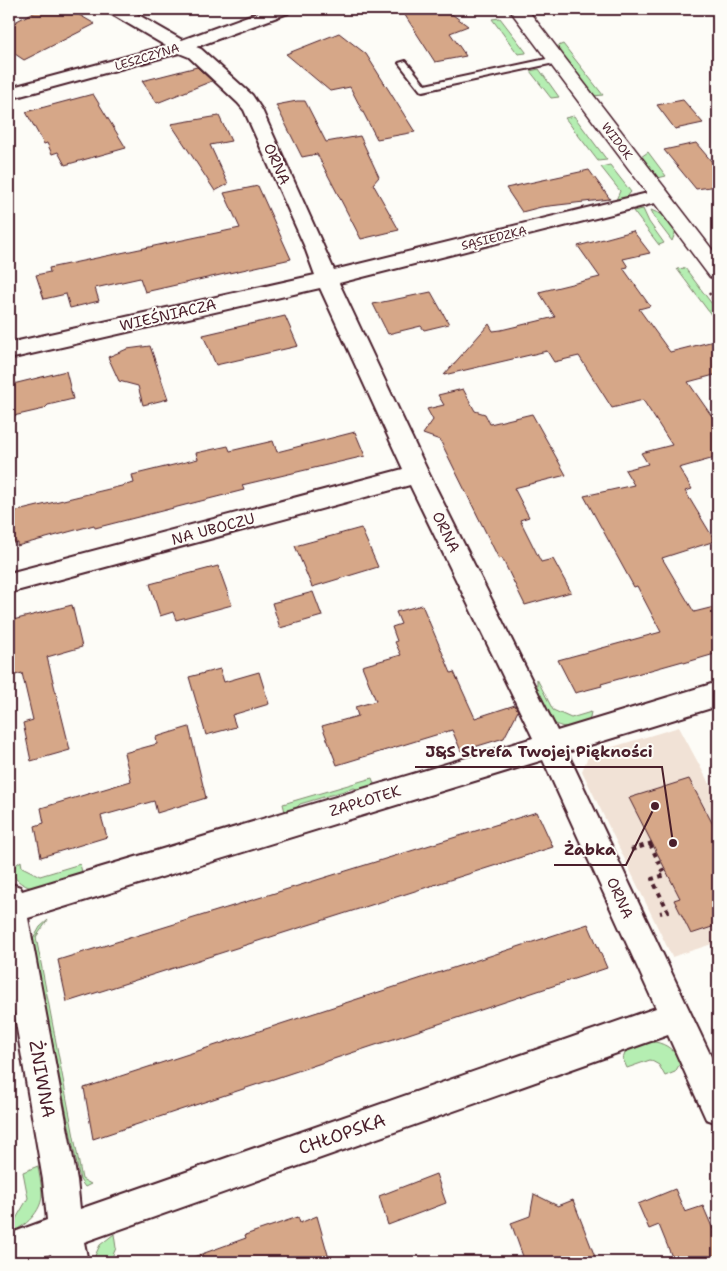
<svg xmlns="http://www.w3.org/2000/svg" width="727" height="1271" font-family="'Shantell Sans',sans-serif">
	<rect width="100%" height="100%" fill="#fdfcf7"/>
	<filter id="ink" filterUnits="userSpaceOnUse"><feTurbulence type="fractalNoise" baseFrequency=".02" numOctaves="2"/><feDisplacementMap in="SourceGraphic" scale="10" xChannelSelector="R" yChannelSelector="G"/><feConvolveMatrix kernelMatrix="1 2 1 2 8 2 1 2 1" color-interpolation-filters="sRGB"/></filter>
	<g filter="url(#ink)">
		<path fill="#f1e2d6" d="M679,727l39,73v142l-46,15 -90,-186 7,-17z"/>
		<g fill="#b5eeb2" stroke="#80866e">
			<path d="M500,18l26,34v1l-8,1 -26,-35z"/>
			<path d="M563,44l40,51 -9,1 -38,-49z"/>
			<path d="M539,69l20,28 -8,1 -21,-27z"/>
			<path d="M574,116l33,44 -9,1 -33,-43z"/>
			<path d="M648,152l18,24 -8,2 -17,-21z"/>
			<path d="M610,165l21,27 -5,6 -10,2 4,-9 -19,-24z"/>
			<path d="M643,209l6,13 15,21 -5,2 -26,-34z"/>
			<path d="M651,210l12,5 13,16 -4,10 -16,-21z"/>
			<path d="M685,268l33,44v7l-3,1 -38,-51z"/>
			<path d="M537,679l16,31 18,8 20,-6 -2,10c-7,2 -15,6 -23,5 -22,-1 -30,-31 -29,-48z"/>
			<path d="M372,778l4,11 -10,3 -12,-4 -54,16 -9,10 -5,2 -3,-12z"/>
			<path d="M21,861l1,6 18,9 40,-12 3,12 -49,13c-11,-4 -23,-9 -21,-22z"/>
			<path d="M48,920l-12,17 46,242 9,5 -6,3 -5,-7 -48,-239 8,-14z"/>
			<path d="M655,1042c12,2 20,9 26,20l-6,10 -10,4 -6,-11 -9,-5 -23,8 -4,-9 3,-9 20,-7z"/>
			<path d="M38,1166c1,9 4,19 4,27 1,18 -18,35 -33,40v-8l4,-1 15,-26 -5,-26z"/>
			<path d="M114,1234l2,14 -6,14h-18l8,-17z"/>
		</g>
		<g fill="#d6a788" stroke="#4a1f2b">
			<path d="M40,9h29l26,15 -71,36 -15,-10v-25z"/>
			<path d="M401,9h44l23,17 -18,7 16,23 -31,6z"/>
			<path d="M339,33l27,21 49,78 -38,7 -27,-52 -20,4 -44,-37z"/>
			<path d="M197,67l15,14 -55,22 -15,-22z"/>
			<path d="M93,94l33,54 -61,17 -7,-13 -6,2 -5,-11 -3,1 -18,-32z"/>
			<path d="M683,100l20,23 -28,6 -18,-24z"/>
			<path d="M297,101h8l21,41 34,-6 19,41 -6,7 26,46 -38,9 -44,-85 -15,3 -26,-52z"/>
			<path d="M219,116l12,25 -21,4 18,39 -13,7 -44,-67z"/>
			<path d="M696,143l22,26v17l-22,3 -32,-39z"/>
			<path d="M589,170l21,29 -69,8 -19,5 -16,-24z"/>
			<path d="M258,186l33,73 -146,33 -5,-14 -45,10 4,13 -29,7 -4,-14 -22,5 -8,-24 14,-3 -1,-4 191,-40 -16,-35z"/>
			<path d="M633,231l17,22 -27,6 5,8 -5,1 27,38 -11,3 31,43 48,-12v34l-30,8 30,43v32l-39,11 13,21 -7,2 30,50 -53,17 32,54 24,-6v47l-34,10 -1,-2 -82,23 1,2 -27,7 -17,-33 103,-28 -24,-46 -3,1 -50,-91 50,-11 -9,-15 23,-6 -7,-11 31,-8 -29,-45 -31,8 -33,-52 -25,6 -7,-11 -103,24 45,-51 4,7 8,-1 54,-13 -16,-25 61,-15 -22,-31z"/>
			<path d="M431,292l18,32 -25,6 -3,-4 -33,8 -15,-30z"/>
			<path d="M285,316l13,30 -82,19 -13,-30z"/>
			<path d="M150,346l18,53 -25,6 -5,-19 -19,-5 -11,-24 19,-8z"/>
			<path d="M66,371l7,28 -25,6 -4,4 -35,8v-32z"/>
			<path d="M463,389l12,22 10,3 5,10 42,-10 34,61 -52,13 15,29 -9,3 21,42 12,-3 18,33 -46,13 -23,-47 -3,1 -59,-119 -17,-6 10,-14 -6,-11 17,-4 -6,-10z"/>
			<path d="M355,432l10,24 -123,29 2,5 -149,38 -1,-3 -77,21v-4l-8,2v-31l125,-30 -2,-8 66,-16 -2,-6 32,-7 2,5 43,-10 4,11z"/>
			<path d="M361,528l17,39 -66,20 -17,-41z"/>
			<path d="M218,566l14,39 -56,15 -3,-8 -13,4 -10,-32z"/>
			<path d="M313,592l9,24 -42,12 -8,-25z"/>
			<path d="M72,605l10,42 -35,10 23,93 -39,11 -8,-38 10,-3 -11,-47 -13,4v-56z"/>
			<path d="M422,605l29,68 3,-1 21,46 40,-13 3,6 -14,27 -43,13 -9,-21 -115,35 -15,-39 36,-10 -3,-9 21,-6 -14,-35 39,-11 -6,-13 2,-1 -5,-14 9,-3 -5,-12z"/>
			<path d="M220,669l4,13 35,-10 10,32 -37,11 4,12 -30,8 -17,-58z"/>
			<path d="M189,727l17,71 -49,15 -3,-12 -53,15 6,21 -66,20 -6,-31 9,-3 -3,-15 90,-27 -7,-28 33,-9 -1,-7z"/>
			<path d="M689,779l29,55v91l-27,9 -17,-34 6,-2 -51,-100z"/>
			<path d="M537,812l16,35 -486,155 -9,-42z"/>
			<path d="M588,924l19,44 -514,171 -9,-51z"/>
			<path d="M436,1174l10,29 -58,22 -9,-29z"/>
			<path d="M675,1189l10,23 18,-6 15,35v21h-44l-15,-37 -10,4 -11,-25z"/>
			<path d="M534,1194l24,12 15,-6 24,62h-72l-14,-39 19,-7z"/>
			<path d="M317,1216l13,46h-142v-3l58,-21 -1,-3 53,-18 2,6z"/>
		</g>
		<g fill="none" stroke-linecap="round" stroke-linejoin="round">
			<g stroke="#4a1f2b" stroke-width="4">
				<path id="lane" d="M556,57l4,3 -1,2 -136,29 -3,-1 -21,-27 7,-2 19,24z"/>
			</g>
			<g stroke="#4a1f2b" stroke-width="4">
				<path id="street" d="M108,9h20l54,31 85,-31h23l-2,4 -92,34 5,2 51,46 10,15 72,160 326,-80 7,2 3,4 -3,4 -328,83 90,191 128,257 161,-49v24l-151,46 151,319v52l-12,-4 -38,-84 -584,207 4,20h-36l-1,-8 -24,8h-18v-28l38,-14 -4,-40 -34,-198v-99l11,4 2,4 511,-153 -123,-253 -401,108v-20l394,-104 -83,-181 -311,71v-16l306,-68 -11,-30 -60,-135 -6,-7 -49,-46 -10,-4 -170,46v-11l157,-42 -56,-33zM543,760l113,248 -576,201 -3,-29 -49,-262z"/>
			</g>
			<g stroke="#4a1f2b" stroke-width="3">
				<path id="secondary" d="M509,9h18l191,248v22l-8,-2z"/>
			</g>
			<path stroke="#4a1f2b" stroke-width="2.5" stroke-dasharray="2.5 2.5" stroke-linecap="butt" d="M709,293l9,13"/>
			<g stroke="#4a1f2b" stroke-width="4" stroke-dasharray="4.5 4.5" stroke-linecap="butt">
				<path d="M650,844l15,31 -13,4 16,32 -8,2"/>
				<path d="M631,850l21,-7"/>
			</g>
			<use href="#lane" fill="#fdfcf7" fill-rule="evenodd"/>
			<use href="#street" fill="#fdfcf7" fill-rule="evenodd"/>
			<use href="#secondary" fill="#fdfcf7" fill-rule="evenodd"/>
		</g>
	</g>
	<g text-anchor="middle" stroke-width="4" stroke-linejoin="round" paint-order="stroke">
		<g font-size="12" fill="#4a1f2b" stroke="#fdfcf7">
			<text transform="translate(147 57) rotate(-17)" y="4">LESZCZYNA</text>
			<text transform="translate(617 141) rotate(53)" y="4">WIDOK</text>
			<text transform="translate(494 238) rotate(-14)" y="4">SĄSIEDZKA</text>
		</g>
		<g font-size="15" fill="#4a1f2b" stroke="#fdfcf7">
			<text transform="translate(277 164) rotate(66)" y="5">ORNA</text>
			<text transform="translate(168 315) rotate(-13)" y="5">WIEŚNIACZA</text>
			<text transform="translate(213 529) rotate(-15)" y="5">NA UBOCZU</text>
			<text transform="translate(446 532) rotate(64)" y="5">ORNA</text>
			<text transform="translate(365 801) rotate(-17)" y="5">ZAPŁOTEK</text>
			<text transform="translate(620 898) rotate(66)" y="5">ORNA</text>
		</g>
		<g font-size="18" fill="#4a1f2b" stroke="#fdfcf7">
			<text transform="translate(42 1079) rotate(80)" y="6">ŻNIWNA</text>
			<text transform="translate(342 1134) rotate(-19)" y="6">CHŁOPSKA</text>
		</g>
	</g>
	<path fill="none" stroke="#4a1f2b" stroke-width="2" d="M673 843L662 767H415M655 806L626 865H554"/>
	<g fill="#4a1f2b" stroke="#fdfcf7" stroke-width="2">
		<circle cx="673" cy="843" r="5"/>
		<circle cx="655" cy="806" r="5"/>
	</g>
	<g font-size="16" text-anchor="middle" font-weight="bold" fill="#4a1f2b" stroke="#fdfcf7" stroke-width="4" stroke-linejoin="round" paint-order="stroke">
		<text x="539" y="757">J&amp;S Strefa Twojej Piękności</text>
		<text x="590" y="855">Żabka</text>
	</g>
	<rect width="727" height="1271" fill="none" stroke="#fdfcf7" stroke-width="30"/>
	<rect x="15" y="15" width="697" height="1241" fill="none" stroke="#4a1f2b" stroke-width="2" filter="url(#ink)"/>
</svg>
